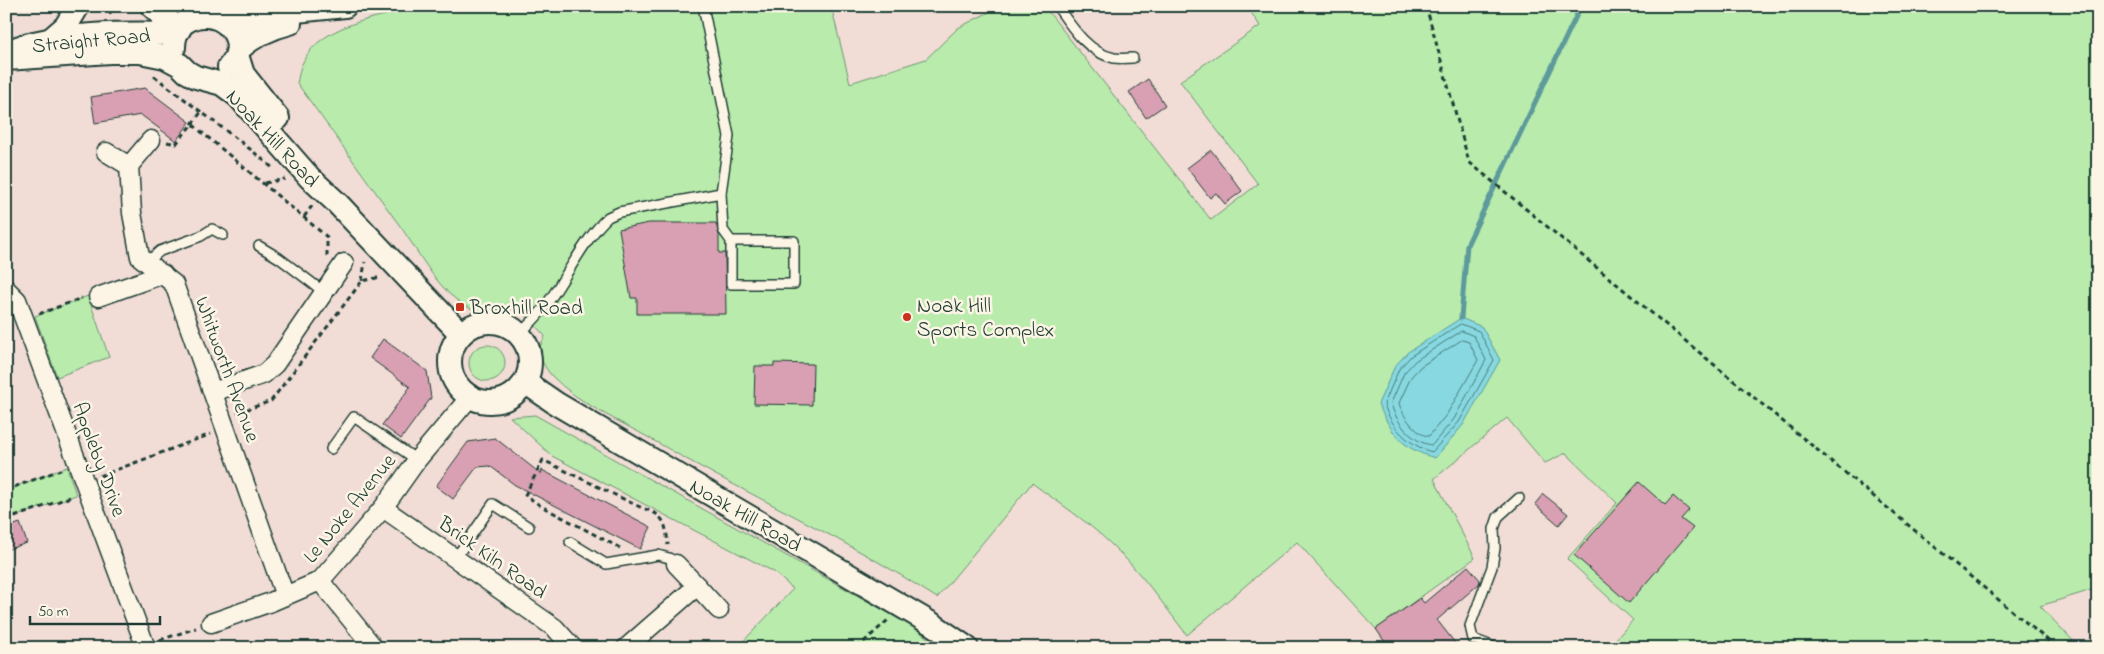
<svg xmlns="http://www.w3.org/2000/svg" width="2104" height="654" font-family="'Indie Flower',sans-serif">
	<rect width="100%" height="100%" fill="#f1dcd6"/>
	<filter id="ink" filterUnits="userSpaceOnUse"><feTurbulence type="fractalNoise" baseFrequency=".02" numOctaves="2"/><feDisplacementMap in="SourceGraphic" scale="10" xChannelSelector="R" yChannelSelector="G"/><feConvolveMatrix kernelMatrix="1 2 1 2 8 2 1 2 1" color-interpolation-filters="sRGB"/></filter>
	<g filter="url(#ink)">
		<g fill="#b8ebac" stroke="#6c9470">
			<path d="M432,6h399l19,77 76,-24 32,-31 43,-22h43l167,214 47,-36 -78,-103 80,-55 -13,-20h851v582l-58,18 40,42h-472l25,-28 -66,-61 50,-56 -51,-50 -21,10 -38,-45 -73,61 41,79 -99,71 -79,-87 -110,93c-24,-31 -47,-64 -76,-91 -24,-23 -52,-41 -79,-61l-95,115c-91,-60 -192,-104 -286,-159 -33,-19 -72,-35 -99,-63 -7,-8 -12,-17 -13,-27l6,-13 -24,-26c-9,1 -41,3 -49,-1 -33,-14 -52,-56 -72,-83 -34,-48 -69,-95 -103,-143 2,-6 2,-13 5,-19 19,-44 89,-49 130,-58z"/>
			<path d="M88,296l21,61 -52,20 -22,-61z"/>
			<circle cx="487" cy="363" r="18"/>
			<path d="M535,415l382,214 22,19h-202l56,-59 -19,-17 -222,-116 -42,-39z"/>
			<path d="M67,467l9,28 -70,25v-30z"/>
		</g>
		<path fill="#87d8e0" stroke="#5d9a9b" d="M1461,318l21,9 18,33 -37,65 -28,33c-34,-10 -42,-23 -57,-54l17,-38 13,-14z"/>
		<g fill="none" stroke-linecap="round" stroke-linejoin="round">
			<g stroke="#497b79" stroke-width="1">
				<path d="M1461,324l18,7 15,29 -35,62 -27,30c-24,-7 -41,-25 -48,-48l15,-35 12,-13z"/>
				<path d="M1462,331l12,5 12,24 -32,59 -22,26c-20,-2 -37,-24 -41,-42l13,-30 11,-12z"/>
				<path d="M1462,340l7,2 9,18 -31,54 -18,22c-12,0 -27,-21 -30,-33l12,-26 9,-10z"/>
			</g>
			<path stroke="#5d9a9b" stroke-width="5" d="M1461,318l6,-73 114,-239"/>
		</g>
		<g fill="#d8a0b2" stroke="#1f3d34">
			<path d="M1148,79l17,26 -19,13 -17,-26z"/>
			<path d="M145,88l45,34 -14,19 -35,-26 -46,8 -4,-26z"/>
			<path d="M1211,150l31,41 -17,13 -9,-11 -6,5 -23,-30z"/>
			<path d="M649,223h67l3,12v18h6l1,61h-89v-16h-6l-12,-69z"/>
			<path d="M383,339l44,32 4,27 -30,41 -19,-14 28,-38 -40,-29z"/>
			<path d="M774,363l39,1 -1,41 -58,-1 1,-38h19z"/>
			<path d="M495,438l46,36 1,-4 109,57 -11,22 -125,-64 -25,-19 -13,1 -24,32 -17,-13 32,-44z"/>
			<path d="M1639,482l26,23 8,-9 16,14 -8,9 12,9 -64,75 -55,-48z"/>
			<path d="M1543,494l25,20 -9,11 -24,-21z"/>
			<path d="M20,523l7,20 -21,7v-22z"/>
			<path d="M1468,566l12,14 -1,4 -42,36 22,28h-70l-13,-19 44,-31 4,5z"/>
		</g>
		<g fill="none" stroke-linecap="round" stroke-linejoin="round">
			<g stroke="#1f3d34" stroke-width="12">
				<g id="service">
					<path d="M703,6l26,130 -8,57 2,37 8,11v43h63v-43h-63"/>
					<path d="M1057,6c14,20 31,47 57,52 6,1 13,0 19,0"/>
					<path d="M259,246l20,12 45,34"/>
					<path d="M146,263l14,-12 41,-15 11,-7 11,6"/>
					<path d="M519,333c38,-28 54,-83 89,-116l11,-5 102,-19"/>
					<path d="M331,449l23,-32 63,43"/>
					<path d="M570,542l36,22 52,-9 11,3 7,6"/>
					<path d="M455,559l38,-55 36,23"/>
					<path d="M1497,648l-24,-9 -3,-13 22,-59 3,-19 -1,-19 4,-12 21,-19"/>
				</g>
			</g>
			<g stroke="#1f3d34" stroke-width="21">
				<g id="minor">
					<path d="M151,140l-22,26 3,47 8,44 34,27 111,312"/>
					<path d="M106,152l23,14"/>
					<path d="M6,289l11,11 129,348"/>
					<path d="M98,297l65,-23"/>
					<path d="M213,392l51,-18 11,-10 69,-101"/>
					<path d="M383,508l172,120 18,20"/>
					<path d="M320,581l54,67"/>
					<path d="M697,586l22,24"/>
					<path d="M211,623l60,-21 49,-21 63,-73 34,-48 53,-63"/>
					<path d="M626,648l71,-62 -21,-22"/>
				</g>
			</g>
			<g stroke="#1f3d34" stroke-width="26">
				<g id="tertiary">
					<path d="M152,6l27,24"/>
					<path d="M220,17l32,2 34,-7 59,-6"/>
					<path d="M51,39l15,-13 12,-20"/>
					<path d="M174,47c0,-8 3,-18 10,-24 31,-23 72,15 45,44"/>
					<path d="M12,50c43,-18 117,-17 164,-16"/>
					<path d="M238,50c15,-14 32,-22 52,-27"/>
					<path d="M237,55l6,19 35,44"/>
					<path d="M6,59l104,-7h30l25,5 15,8 7,7 9,5 26,7 16,12 72,82 27,25 124,131"/>
					<circle cx="490" cy="362" r="40"/>
					<path d="M525,382l32,22 375,220 35,24"/>
				</g>
			</g>
			<g stroke="#1f3d34" stroke-width="3" stroke-dasharray="5 4" stroke-linecap="butt">
				<path d="M103,6l8,8"/>
				<path d="M1426,6l43,156 588,486"/>
				<path d="M154,76l96,73 24,20"/>
				<path d="M192,124l10,-13"/>
				<path d="M167,142l9,2 16,-20 135,113v20"/>
				<path d="M265,183l20,-4"/>
				<path d="M304,217l8,-11"/>
				<path d="M362,281l3,-19"/>
				<path d="M39,314l43,-16"/>
				<path d="M237,413l34,-12 91,-120 19,-4"/>
				<path d="M100,476l111,-42"/>
				<path d="M6,490l57,-21"/>
				<path d="M6,495l8,22"/>
				<path d="M6,520l67,-24"/>
				<path d="M620,548l-79,-42 -16,-11 18,-35 99,48c22,6 24,15 26,37"/>
				<path d="M160,640l36,-12"/>
				<path d="M857,648l31,-28"/>
			</g>
			<use href="#service" stroke="#fcf5e5" stroke-width="9"/>
			<use href="#minor" stroke="#fcf5e5" stroke-width="18"/>
			<use href="#tertiary" stroke="#fcf5e5" stroke-width="22"/>
		</g>
	</g>
	<g fill="#c8321e" stroke="#fcf5e5" stroke-width="2">
		<rect x="455" y="302" width="10" height="10" rx="2.5"/>
		<circle cx="907" cy="317" r="5"/>
	</g>
	<g text-anchor="middle" stroke-width="5" stroke-linejoin="round" paint-order="stroke">
		<g font-size="21" fill="#1f3d34" stroke="#fcf5e5">
			<text transform="translate(91 40) rotate(-5)" y="7">Straight Road</text>
			<text transform="translate(273 138) rotate(47)" y="7">Noak Hill Road</text>
			<text transform="translate(228 369) rotate(70)" y="7">Whitworth Avenue</text>
			<text transform="translate(100 459) rotate(70)" y="7">Appleby Drive</text>
			<text transform="translate(349 508) rotate(-51)" y="7">Le Noke Avenue</text>
			<text transform="translate(746 515) rotate(30)" y="7">Noak Hill Road</text>
			<text transform="translate(493 557) rotate(35)" y="7">Brick Kiln Road</text>
		</g>
		<g font-size="21" fill="#1f3d34" stroke="#fcf5e5" text-anchor="start">
			<text x="917" y="312">Noak Hill<tspan x="917" dy="24">Sports Complex</tspan></text>
			<text x="470" y="314">Broxhill Road</text>
		</g>
	</g>
	<rect width="2104" height="654" fill="none" stroke="#fcf5e5" stroke-width="25"/>
	<rect x="12" y="12" width="2079" height="629" fill="none" stroke="#1f3d34" stroke-width="2" filter="url(#ink)"/>
	<path d="M30 616v8h130v-8" fill="none" stroke="#1f3d34" stroke-width="2.5"/>
	<text x="38" y="616" font-size="15" fill="#1f3d34" stroke="#fcf5e5" stroke-width="4" paint-order="stroke">50 m</text>
</svg>
